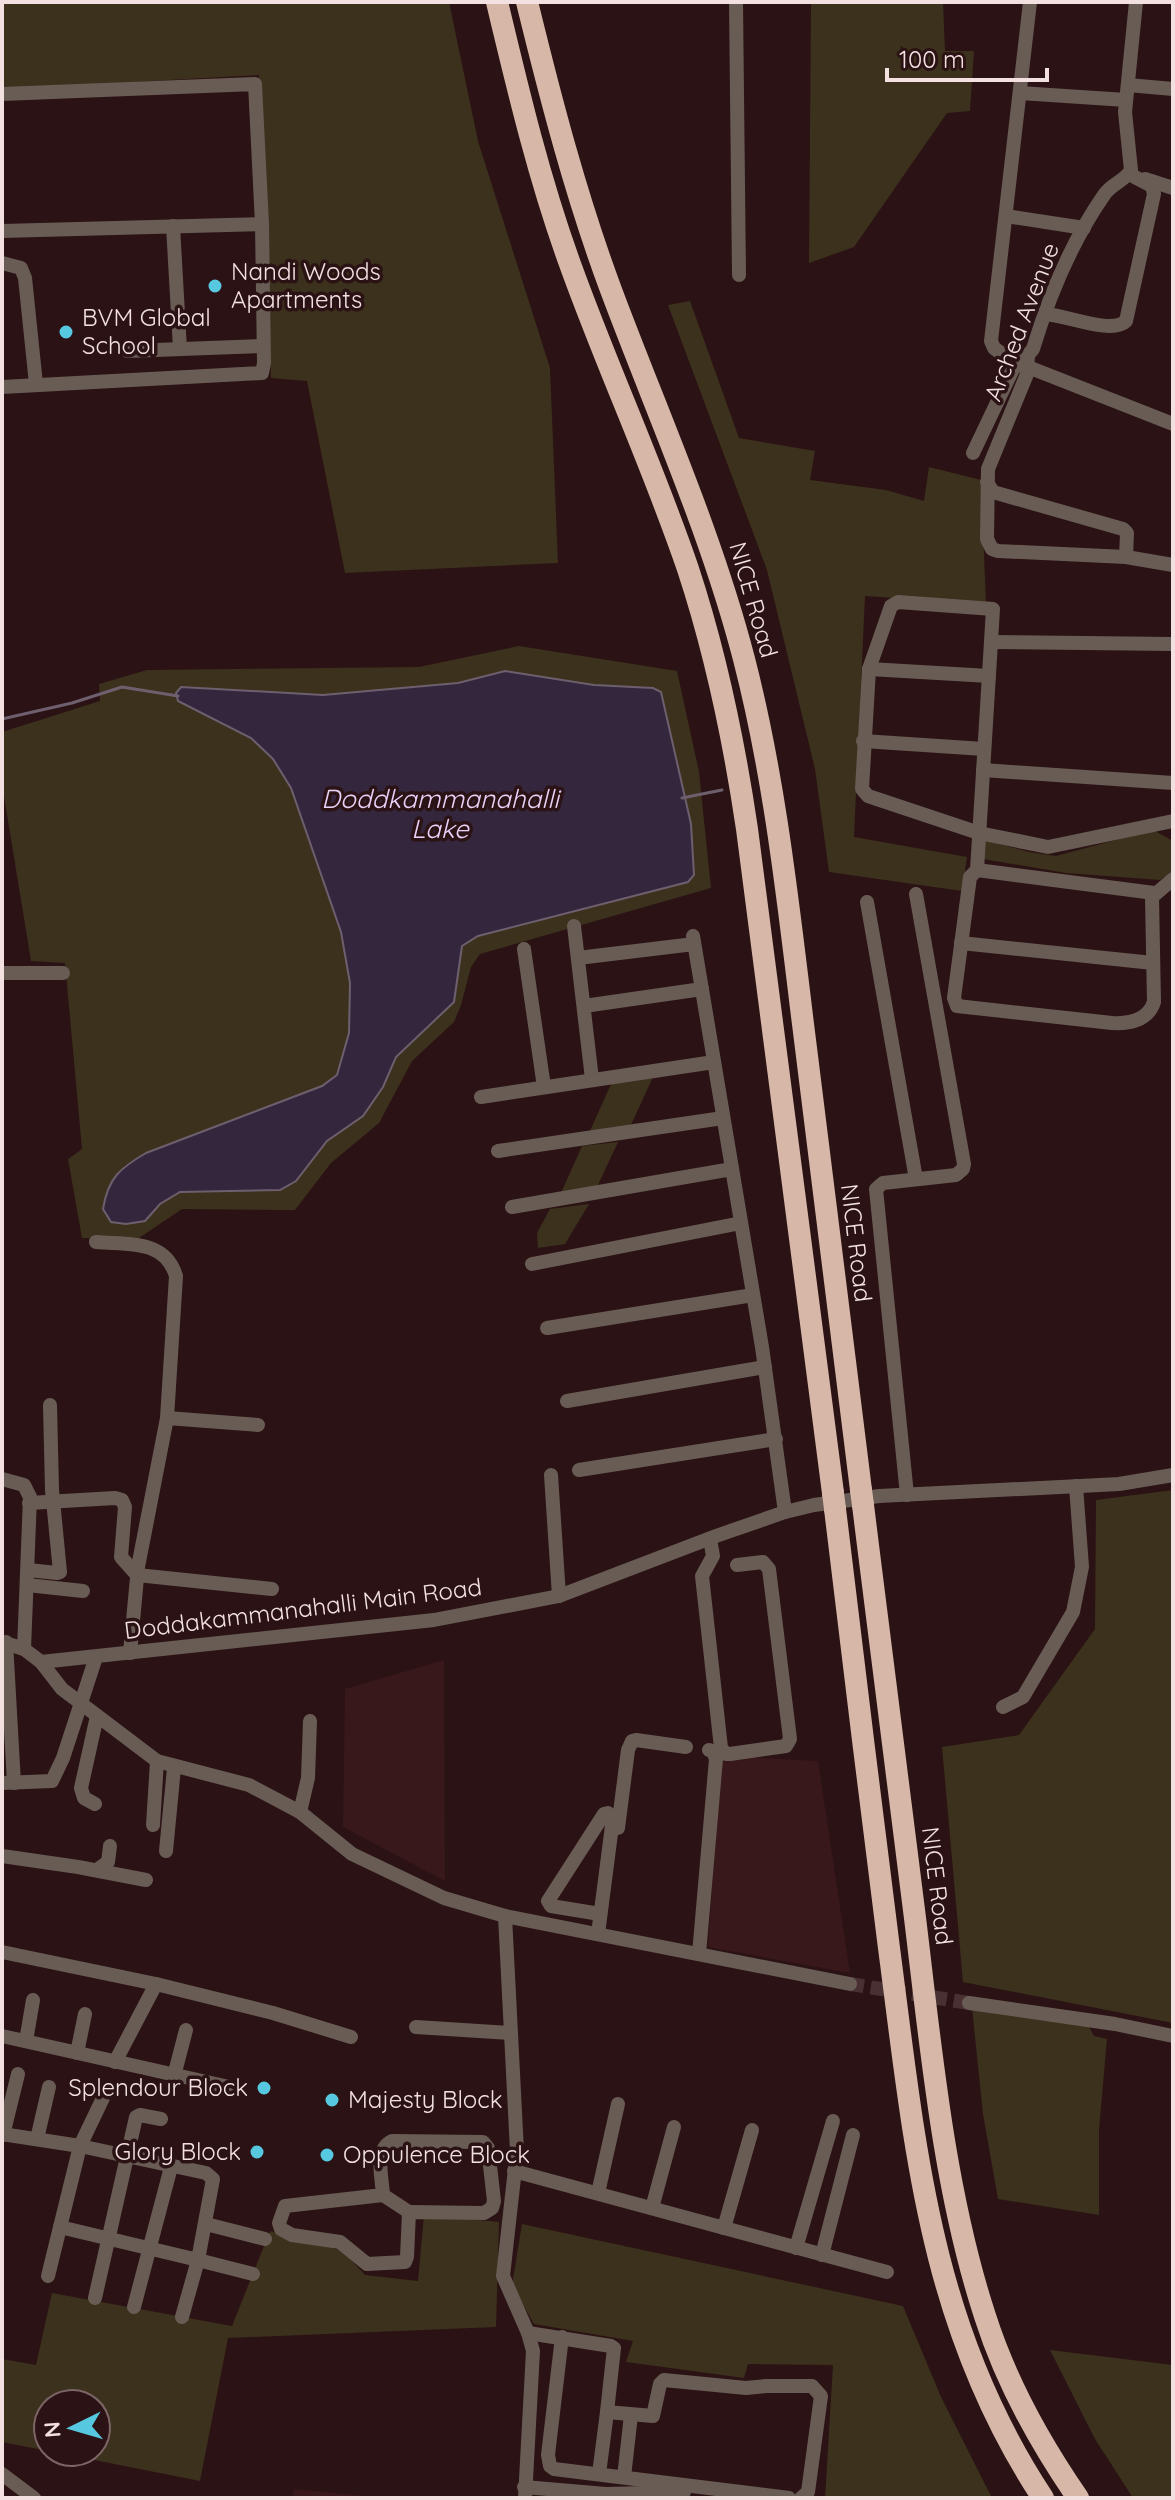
<svg xmlns="http://www.w3.org/2000/svg" width="1175" height="2500" font-family="Quicksand,sans-serif">
	<rect width="100%" height="100%" fill="#2b1214"/>
	<g fill="#38181a">
		<path d="M444,1660l1,221 -102,-54 2,-138z"/>
		<path d="M721,1756l97,5 32,212 -142,-26z"/>
		<path d="M294,2489l91,9h-92z"/>
	</g>
	<g fill="#3c311c" fill-rule="evenodd">
		<path d="M2,2h447l29,139 72,227 8,195 -213,10 -38,-192 -36,-3 -12,-303 -257,14z"/>
		<path d="M811,2h132l2,49h29l-4,60 -23,2 -93,134 -45,16z"/>
		<path d="M690,301l49,137 76,13 -5,29 76,10 38,11 5,-34 52,13 5,124 -121,-8 -11,241 113,20 -5,34 -133,-19 -14,-103 -48,-199 -99,-265z"/>
		<path d="M519,646l158,25 22,101 12,116 -231,66 -9,13 -10,38 -7,17 -42,39 -33,62 -48,40 -36,47 -113,-1 -43,29h-57l-14,-79 14,-10 -17,-186 -34,-2 -29,-177v-52l98,-31 -1,-17 48,-14 272,-3zM505,671l89,14 58,3 36,194 -210,54 -16,11 -8,55 -58,55 -13,30 -20,29 -36,25 -31,40 -16,9 -100,2 -20,12 -15,17 -21,-55 22,-13 176,-66 15,-12 12,-42 1,-50 -9,-51 -50,-144 -18,-29 -22,-21 -73,-37 2,-14 143,8 135,-12z"/>
		<path d="M1153,830l20,11v30l-13,9 -94,-7 -83,-14 1,-19 45,12 27,4z"/>
		<path d="M653,1077l-23,50 -41,6 23,-51z"/>
		<path d="M618,1142l-21,45 -36,6 21,-47z"/>
		<path d="M589,1204l-24,40 -27,4 -1,-15 13,-24z"/>
		<path d="M1173,1490v533l-210,-41 -21,-235 77,-12 76,-106 1,-129z"/>
		<path d="M972,2008l115,15 7,13 13,3 -8,91v85l-101,-16 -15,-85z"/>
		<path d="M424,2215l75,7 -3,105 -268,11 -28,143 -146,-29h42v-48h-48v47l-46,-9v-83l34,6 16,-72 180,33 38,-95 73,20 22,24 53,6z"/>
		<path d="M522,2224l381,82 38,91 51,101h-167l8,-133 -85,-1 -4,14 -118,-16 7,-21 -99,-17 -22,-39z"/>
		<path d="M1050,2350l123,15v133h-40l-38,-59z"/>
	</g>
	<path fill="#34273d" stroke="#6d5f6e" stroke-width="2" d="M505,671l89,14 59,3 8,4 30,132 3,51 -6,7 -210,54 -16,10 -8,56 -58,55 -13,30 -20,29 -36,25 -31,40 -16,9 -100,2 -20,12 -15,17 -19,3 -15,-2 -8,-13c5,-31 17,-41 43,-56l176,-67 15,-11 12,-42 1,-50 -9,-51 -50,-144 -18,-29 -22,-21 -73,-37 -2,-8 5,-6 142,8 135,-12z"/>
	<g fill="none" stroke-linecap="round" stroke-linejoin="round">
		<g stroke="#6d5f6e" stroke-width="3">
			<path d="M2,719l70,-16 50,-16 56,9"/>
			<path d="M682,798l40,-8"/>
		</g>
		<path stroke="#493133" stroke-width="14" stroke-dasharray="14 7" stroke-linecap="butt" d="M850,1984l119,19"/>
		<g stroke="#685c55" stroke-width="14">
			<path d="M736,2l3,273"/>
			<path d="M1136,2l-11,110 6,58c-6,11 -20,14 -27,25 -32,46 -55,101 -71,154l-5,6 -1,19 -39,95 -1,70 5,10 6,2 128,6 47,8"/>
			<path d="M1128,85l45,4"/>
			<path d="M1020,93l106,7"/>
			<path d="M2,94l253,-10 7,140 2,139 -2,10 -260,14"/>
			<path d="M1145,179l28,9"/>
			<path d="M1006,216l78,12"/>
			<path d="M173,226l7,123"/>
			<path d="M2,231l260,-7"/>
			<path d="M2,263l19,5 4,10 11,106"/>
			<path d="M1045,314c21,1 67,21 81,7l28,-127 -2,-8 -23,-12"/>
			<path d="M128,351l135,-5"/>
			<path d="M1017,365l-23,-17 -3,-7 39,-339"/>
			<path d="M1028,367l145,57"/>
			<path d="M973,453l40,-84 9,-8"/>
			<path d="M987,482l6,10 130,37 4,4 -1,24"/>
			<path d="M991,642l182,2"/>
			<path d="M869,669l120,7"/>
			<path d="M863,741l121,8"/>
			<path d="M983,770l190,13"/>
			<path d="M1173,821l-125,26 -69,-14 -111,-37 -6,-7 7,-120 22,-63 7,-4 95,7 -16,261 -7,7 -16,121 3,8 155,17c18,1 36,-3 42,-21l-2,-105 21,-18"/>
			<path d="M977,870l177,23"/>
			<path d="M867,902l49,277"/>
			<path d="M574,926l18,153"/>
			<path d="M693,936l69,411 23,165"/>
			<path d="M961,943l192,20"/>
			<path d="M524,949l20,138"/>
			<path d="M578,958l116,-14"/>
			<path d="M2,973h61"/>
			<path d="M584,1006l118,-17"/>
			<path d="M481,1097l233,-35"/>
			<path d="M498,1151l225,-33"/>
			<path d="M512,1207l220,-38"/>
			<path d="M96,1242c32,3 69,-3 80,34l-9,142 -29,149 -8,86"/>
			<path d="M532,1264l209,-41"/>
			<path d="M547,1328l206,-33"/>
			<path d="M567,1401l198,-34"/>
			<path d="M167,1418l91,7"/>
			<path d="M579,1470l197,-31"/>
			<path d="M551,1475l8,121"/>
			<path d="M2,1479l22,6 6,12 -6,152"/>
			<path d="M907,1495l-31,-306 7,-6 73,-8 7,-6 1,-5 -48,-270"/>
			<path d="M29,1503l86,-5 7,2 3,7 -4,50 16,18 135,14"/>
			<path d="M710,1539l3,17 -11,20 19,172 5,6h4l56,-8 4,-7 -21,-170 -6,-7 -26,3"/>
			<path d="M28,1570l29,3 3,-1 -8,-82 -2,-85"/>
			<path d="M27,1585l56,6"/>
			<path d="M2,1642l22,7 17,13 21,27 95,72 92,24 51,27 52,42 92,44 61,18 345,68"/>
			<path d="M6,1642l8,141"/>
			<path d="M41,1662l393,-42 125,-24 157,-60 69,-24 29,-7 65,-9 240,-12 54,-9"/>
			<path d="M1003,1707l20,-10 50,-85 9,-45 -6,-81"/>
			<path d="M2,1783l50,-2 11,-23 33,-101"/>
			<path d="M95,1804l-11,-6 -3,-10 16,-72"/>
			<path d="M300,1812l8,-34 2,-57"/>
			<path d="M153,1825l4,-64"/>
			<path d="M618,1828l10,-78 4,-9 4,-1 50,7"/>
			<path d="M166,1851l8,-83"/>
			<path d="M2,1856l76,11 68,13"/>
			<path d="M97,1870l11,-8 2,-16"/>
			<path d="M505,1916l12,235 -14,125 25,57 5,18 -8,147"/>
			<path d="M598,1934l15,-116 -5,-5 -4,1 -56,87 3,5 49,8"/>
			<path d="M2,1952l154,32"/>
			<path d="M699,1954l17,-195 -3,-8 -4,-1"/>
			<path d="M969,2003l146,21 58,12"/>
			<path d="M416,2027l95,6"/>
			<path d="M2,2036l227,51"/>
			<path d="M26,2041l7,-41"/>
			<path d="M77,2053l8,-39"/>
			<path d="M115,2062l41,-78 117,29 78,24"/>
			<path d="M174,2076l12,-46"/>
			<path d="M2,2134l78,12 126,27 7,6 -15,81 -138,-33"/>
			<path d="M3,2135l15,-61"/>
			<path d="M37,2139l12,-52"/>
			<path d="M392,2141l91,1 5,6 6,53 -2,7 -8,5 -75,-1 -2,45 -2,5 -38,2 -27,-22 -48,-7 -11,-6 -2,-6 6,-17 98,-11c-1,-18 -9,-45 9,-54z"/>
			<path d="M514,2171l373,101"/>
			<path d="M598,2193l20,-89"/>
			<path d="M383,2195l26,17"/>
			<path d="M652,2208l22,-81"/>
			<path d="M206,2224l59,15"/>
			<path d="M724,2228l28,-98"/>
			<path d="M796,2248l37,-127"/>
			<path d="M822,2255l31,-120"/>
			<path d="M48,2276l32,-130 23,-48"/>
			<path d="M95,2298l41,-181 4,-2 21,4"/>
			<path d="M134,2307l37,-140"/>
			<path d="M182,2317l16,-57 55,14"/>
			<path d="M528,2333l83,13 3,2 -7,64 46,4 7,-32 4,-4 82,8 20,-2h46l9,10 -13,96 -7,6"/>
			<path d="M562,2337l-14,118 2,11 4,3 235,29"/>
			<path d="M2,2474l32,24"/>
			<path d="M599,2474l8,-62"/>
			<path d="M624,2477l7,-62"/>
			<path d="M524,2487l82,7 78,-2"/>
		</g>
		<g stroke="#d7b8a8" stroke-width="22">
			<path d="M497,2c21,88 42,177 73,262 37,103 83,202 118,305 28,85 46,172 59,260l86,664"/>
			<path d="M527,2c24,98 49,194 84,288 46,123 100,242 133,369 31,120 44,243 59,365 19,156 39,311 58,466"/>
			<path d="M863,1505c17,138 35,276 52,413 16,131 29,273 70,398 20,63 55,127 93,182"/>
			<path d="M835,1509c18,146 35,293 54,439 26,198 40,378 154,550"/>
		</g>
		<g stroke="#d7b8a8" stroke-width="22">
			<path d="M861,1490l2,15"/>
			<path d="M833,1493l2,16"/>
		</g>
	</g>
	<g fill="#56c9e1" stroke="#2b1214" stroke-width="3">
		<circle cx="215" cy="286" r="8"/>
		<circle cx="66" cy="332" r="8"/>
		<circle cx="264" cy="2088" r="8"/>
		<circle cx="332" cy="2100" r="8"/>
		<circle cx="257" cy="2152" r="8"/>
		<circle cx="327" cy="2155" r="8"/>
	</g>
	<g text-anchor="middle" stroke-width="7" stroke-linejoin="round" paint-order="stroke">
		<g font-size="24" fill="#f3e1e1" stroke="#2b1214" text-anchor="start">
			<text x="231" y="280">Nandi Woods<tspan x="231" dy="28">Apartments</tspan></text>
			<text x="82" y="326">BVM Global<tspan x="82" dy="28">School</tspan></text>
			<text x="248" y="2096" text-anchor="end">Splendour Block</text>
			<text x="348" y="2108">Majesty Block</text>
			<text x="241" y="2160" text-anchor="end">Glory Block</text>
			<text x="343" y="2163">Oppulence Block</text>
		</g>
		<g font-size="24" fill="#f3e1e1" stroke="#2b1214">
			<text transform="translate(1022 322) rotate(-69)" y="8">Arched Avenue</text>
			<text transform="translate(753 600) rotate(74)" y="8">NICE Road</text>
			<text transform="translate(856 1243) rotate(83)" y="8">NICE Road</text>
			<text transform="translate(303 1609) rotate(-7)" y="8">Doddakammanahalli Main Road</text>
			<text transform="translate(937 1886) rotate(83)" y="8">NICE Road</text>
		</g>
		<g font-size="26" font-style="italic" fill="#e9d2f9" stroke="#2b1214">
			<text x="440" y="808">Doddkammanahalli<tspan x="440" dy="30">Lake</tspan></text>
		</g>
	</g>
	<rect width="1175" height="2500" fill="none" stroke="#f3e1e1" stroke-width="8"/>
	<g transform="translate(72 2428) rotate(265)"><circle r="38" fill="#2b1214" stroke="#7b6566" stroke-width="2"/>
	<path d="M0-6L14 30L0 20L-14 30Z" fill="#56c9e1"/>
	<text y="-12" font-size="22" font-weight="bold" text-anchor="middle" fill="#f3e1e1">N</text>
	</g>
	<path d="M887 68v12h160v-12" fill="none" stroke="#f3e1e1" stroke-width="4"/>
	<text x="899" y="68" font-size="24" fill="#f3e1e1" stroke="#2b1214" stroke-width="6" paint-order="stroke">100 m</text>
</svg>
